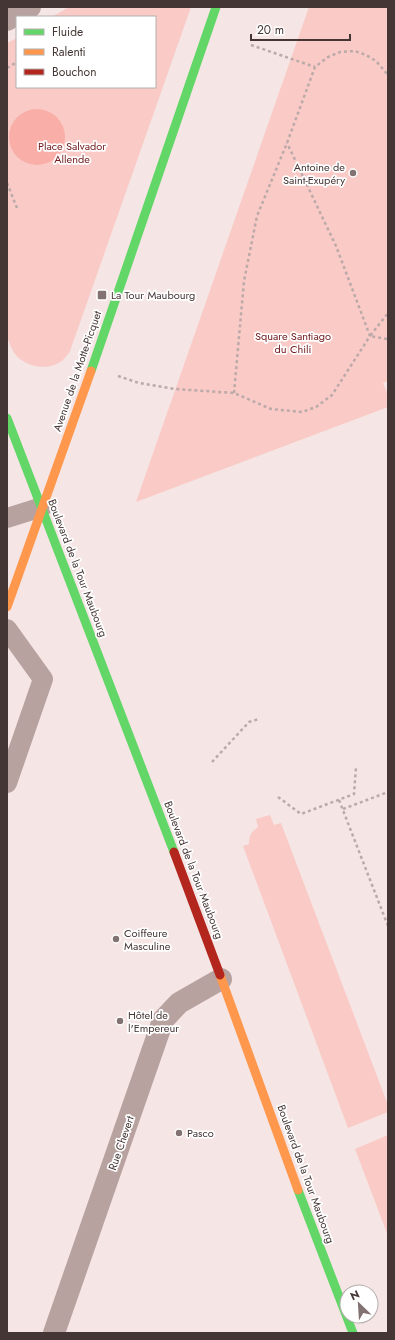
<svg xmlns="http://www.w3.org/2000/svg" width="395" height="1340" font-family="Jost,sans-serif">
	<rect width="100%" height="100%" fill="#f5e5e4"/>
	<g fill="#facac6">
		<path d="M69,7h122l-121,344c-2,3 -5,7 -8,10 -13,9 -30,7 -42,-2 -7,-5 -10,-15 -13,-22v-294l10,-5v49h138v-70h-103z"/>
		<path d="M309,7h79v374l-5,2 5,12v12l-252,95z"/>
		<path d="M270,815l4,10 7,-2 107,282v7l-40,16 -105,-282 6,-2c0,-8 2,-12 9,-17l-2,-8z"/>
		<path d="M388,1135v101l-33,-87z"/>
	</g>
	<circle fill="#f9aea8" cx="37" cy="137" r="28"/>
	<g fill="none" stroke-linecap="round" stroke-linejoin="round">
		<g stroke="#bbaaa9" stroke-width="2.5" stroke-dasharray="3 3" stroke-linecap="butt">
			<path d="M251,45l64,22"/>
			<path d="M7,68l10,-6"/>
			<path d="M7,183l10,25"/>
			<path d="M387,339l-17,-3 18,-23"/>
			<path d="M118,376l21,7 36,6 59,4 37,16 31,3 14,-5 16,-12 38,-59 -34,-90 -49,-103"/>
			<path d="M234,393l10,-112 13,-65 30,-73 28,-76 13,-10 12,-5 15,-1 11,4 10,6 12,14"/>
			<path d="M212,762l37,-40 10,-3"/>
			<path d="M278,797l23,17 53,-20 2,-27"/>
			<path d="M339,800l49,126"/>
			<path d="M343,809l45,-17"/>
		</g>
		<g stroke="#b8a2a0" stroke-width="20">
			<path d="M7,518l35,-11"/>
			<path d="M7,629l36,50 -36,104"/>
		</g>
		<g stroke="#b8a2a0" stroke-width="22">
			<path d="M7,20l23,-13"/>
			<path d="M54,1333l109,-313 16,-17 42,-24"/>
		</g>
		<g stroke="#63d668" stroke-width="9">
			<path d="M91,371l125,-364"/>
			<path d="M7,418l167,434"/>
			<path d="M298,1190l55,143"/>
		</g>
		<g stroke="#ff974d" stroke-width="9">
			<path d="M7,607l84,-236"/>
			<path d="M220,975l78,215"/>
		</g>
		<path stroke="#b3261e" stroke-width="9" d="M174,852l46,123"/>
	</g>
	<g fill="#827372" stroke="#fff" stroke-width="1.5">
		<circle cx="353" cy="173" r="4"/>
		<rect x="97" y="290" width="10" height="10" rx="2"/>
		<circle cx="116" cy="939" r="4"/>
		<circle cx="120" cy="1021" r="4"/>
		<circle cx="179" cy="1133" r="4"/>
	</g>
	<g text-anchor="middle" stroke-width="3.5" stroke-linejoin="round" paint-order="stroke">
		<g font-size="11" fill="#70191b" stroke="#fff">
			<text x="72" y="150">Place Salvador<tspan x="72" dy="13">Allende</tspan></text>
			<text x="293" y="340">Square Santiago<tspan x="293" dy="13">du Chili</tspan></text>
		</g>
		<g font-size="11" fill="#443634" stroke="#fff" text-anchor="start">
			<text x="345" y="171" text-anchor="end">Antoine de<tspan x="345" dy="13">Saint-Exupéry</tspan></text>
			<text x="111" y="299">La Tour Maubourg</text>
			<text x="124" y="937">Coiffeure<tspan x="124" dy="13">Masculine</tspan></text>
			<text x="128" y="1019">Hôtel de<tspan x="128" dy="13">l'Empereur</tspan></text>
			<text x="187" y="1137">Pasco</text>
		</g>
		<g font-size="11" fill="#443634" stroke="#fff">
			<text transform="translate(77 371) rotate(-71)" y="4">Avenue de la Motte-Picquet</text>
			<text transform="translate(78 568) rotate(69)" y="4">Boulevard de la Tour Maubourg</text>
			<text transform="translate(194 870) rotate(69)" y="4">Boulevard de la Tour Maubourg</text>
			<text transform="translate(121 1143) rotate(-71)" y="4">Rue Chevert</text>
			<text transform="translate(306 1174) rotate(70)" y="4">Boulevard de la Tour Maubourg</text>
		</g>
	</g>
	<rect width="395" height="1340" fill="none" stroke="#443634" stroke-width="16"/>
	<rect x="16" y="16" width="140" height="72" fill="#ffffff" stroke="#b4afae"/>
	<rect x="24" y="29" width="20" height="6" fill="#63d668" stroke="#b4afae"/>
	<text x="52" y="36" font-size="12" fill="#443634">Fluide</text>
	<rect x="24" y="49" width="20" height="6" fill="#ff974d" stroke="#b4afae"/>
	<text x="52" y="56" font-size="12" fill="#443634">Ralenti</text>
	<rect x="24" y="69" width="20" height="6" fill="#b3261e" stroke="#b4afae"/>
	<text x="52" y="76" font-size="12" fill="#443634">Bouchon</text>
	<g transform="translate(359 1304) rotate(335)"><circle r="19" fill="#ffffff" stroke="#b4afae"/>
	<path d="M0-3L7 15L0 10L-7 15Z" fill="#827372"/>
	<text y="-6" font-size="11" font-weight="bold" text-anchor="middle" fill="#443634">N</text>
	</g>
	<path d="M251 34v6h99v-6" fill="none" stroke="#443634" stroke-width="2"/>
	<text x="257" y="34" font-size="12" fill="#443634" stroke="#ffffff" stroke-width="3" paint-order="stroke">20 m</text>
</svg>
